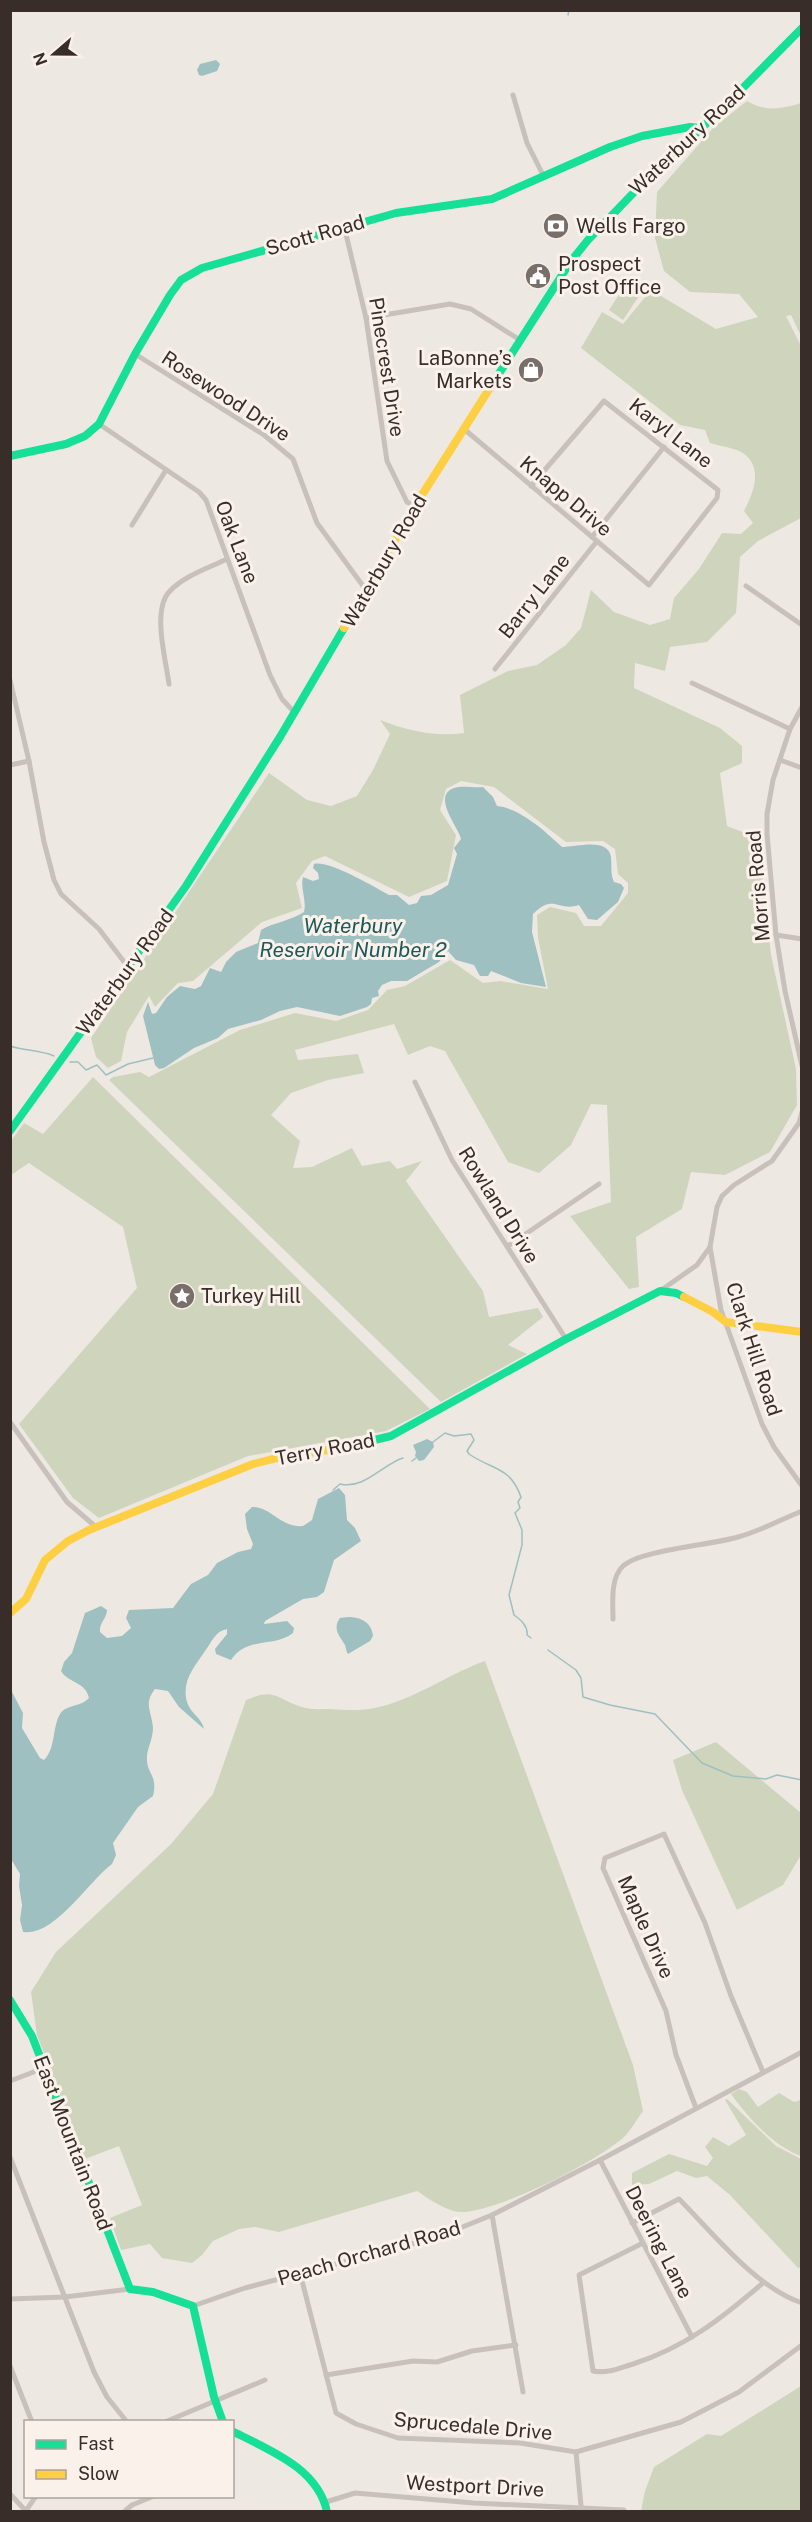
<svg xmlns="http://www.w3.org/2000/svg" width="812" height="2522" font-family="'Public Sans',sans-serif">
	<rect width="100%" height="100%" fill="#eee8e2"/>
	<g fill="#cfd4bc">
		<path d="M747,101c18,11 35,8 54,2v233l-10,-21 -5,1 15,30v172l-43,23 -18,16 -4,56 -29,29 -37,5 -5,24 -30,-8 -1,25 86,40 22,18v17l-22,10 7,53 31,12 13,117 25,114 1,36 -27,47 -45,23 -34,-3 -9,37 -46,28 3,50 -10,2 -59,-73 41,-14 -4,-97 -16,-1 -20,41 -32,28 -31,-11 -63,-111 -15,-5 -22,9 -14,-31 -99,26 3,10 60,-6 6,19 -36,7 -37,13 -20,22 29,26 -7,27 19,-1 40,-19 10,18 28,-5 7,8 25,-8 -16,20 77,110 6,26 49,-9 5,9 -35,28 19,9 -86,48 -332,-322 4,-3 27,-5 9,5 91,-47 55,-17 41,8 32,-11 19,-20 18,-4 45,-26 33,23 17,-2 48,8 -10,-51 -1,-23 13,-8 26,6 8,13h17l27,-33v-10l-10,-9 -3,-25 -12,-8 -37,1 -72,-55 -33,-6 -15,8 -6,21 16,25 -9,46 -38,16 -84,-41 -13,5 -16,22 6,25 -40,14 -69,59 -15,2 -23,24 -6,-11 -22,36 -6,29 -13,7 -12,-11 -5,-19 178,-265 38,27 24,6 26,-10 16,-26 17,-36 -10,-14c28,11 55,17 84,13l-4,-38 48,-24 29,-6 29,-20 15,-17 10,-38 23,22 36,13 20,-6 4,-21 25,-29 23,-36 19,1 12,-11 -9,-12c9,-18 20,-43 -1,-58 -8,-5 -23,-7 -33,-10l-5,-13 -25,-5 -99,-77 21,-36 21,12 28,-34 65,39 42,-12 -19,-23 -49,-2 -26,-21 -9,-33 2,-46 57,-65z"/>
		<path d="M624,287l15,9 -16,24 -14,-10z"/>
		<path d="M93,1077l337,332 -44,22 -138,25 -149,62 -26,-20 -54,-74 118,-136 -14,-61 -94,-64 -18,12v-34l13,-18 19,11z"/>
		<path d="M485,1661l148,404 10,46c-6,8 -12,19 -19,26 -28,25 -124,74 -162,75 -15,0 -33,-13 -45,-21l-138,41 -24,-5 -16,2 -26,12 -11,14 -10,8 -30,-5 -12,-14 -29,6 -11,-32 32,-13 -23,-59 -34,13 -48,-124 -6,-43 25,-40 115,-108 42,-50 33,-94c29,-13 30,-1 56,7 8,3 19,2 27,2 15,1 31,2 46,-1 39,-8 73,-34 110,-47z"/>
		<path d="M716,1742l85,71v42l-18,30 -46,25 -55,-120 -9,-30z"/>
		<path d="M739,2089l8,3 11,15 21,-14 15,9 7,-2v56c-28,-10 -53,-39 -70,-62z"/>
		<path d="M727,2099l49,47 25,13v108l-3,1 -68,-73 -23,-19 -11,2 -19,-7 -28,13 -17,1v-12l37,-19 38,12 6,-8 -8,-11 8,-10 16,9 17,-11 -21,-35z"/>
		<path d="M801,2386v125h-160l4,-20 9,-24 53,-33 14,2z"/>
	</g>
	<g fill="#9ec0c0">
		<path d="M216,60l4,4 -3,7 -15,5 -3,-1 -2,-5 3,-6z"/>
		<path d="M483,787l10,10 4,9c23,2 49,26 65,41 14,0 46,-10 49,10 1,9 -1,16 3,25l7,2 3,4 -6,14 -21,18 -9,-1 -9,-14c-21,7 -25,-12 -46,9l-1,18 14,55 -25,-4 -30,-12 -3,5h-8l-6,-11 -18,-5 -8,-9 -9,11 -32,19h-16l-9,4 -4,6 1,5 -7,2 -1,6 -4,3 -27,9 -43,-9 -17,4 -19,9 -33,9 -10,9 -24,10 -30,20 -5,1 -4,-4 -12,-49 5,-14 4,12 4,-1 11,-16 13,-11 15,3 6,-3 9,-18 11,4 5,-10 10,-10 22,-9 3,-13c14,-8 29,-9 43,-18 3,-11 -4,-23 -1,-35l10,4 6,-2 -1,-6 -5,-5 1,-4c15,-4 60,23 75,31h8l12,10 8,-2 4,-7 10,-1 17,-10 9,-31 -3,-6 7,-9c-2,-11 -30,-43 -7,-51 8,-3 20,0 29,-1z"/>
		<path d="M427,1439l6,3 1,5 -10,13 -5,1 -4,-5 1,-4 -3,-7z"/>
		<path d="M339,1488l6,7 2,25 8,8 6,13 -27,19 -10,32 -7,5 -14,2 -38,22 -1,3 23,-3 7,7 -1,5c-19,15 -47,3 -62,27l-15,-6 -1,-5 12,-15v-5c-12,2 -15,13 -22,22 -10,15 -24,30 -18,51 3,11 15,16 17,27l-25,-22 -11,-16 -13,-2c-12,15 -3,23 -2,39 0,12 -7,22 -6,32 0,13 11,16 6,36l-15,11 -25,36 3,12 -4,9c-23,17 -58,73 -89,68l-3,-12 2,-15 -3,-19 1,-12 -9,-15v-169l12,23 -1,15 18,30 4,2c12,-12 8,-32 16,-46 7,-10 21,-7 29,-16 -3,-16 -21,-15 -28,-27l3,-9 8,-9 13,-40 16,-7 6,4c0,8 -8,13 -7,22l7,6 15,-2 9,-8 -5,-10 3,-8 44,-2 18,-24 17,-9 9,-12 21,-11 13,-3 2,-5 -6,-15 -2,-15 7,-7c18,-1 29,21 51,19l9,-6 6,-21z"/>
		<path d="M348,1617c12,0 24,5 25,19l-3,5 -22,13c-2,-3 -2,-6 -3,-9 -5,-9 -13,-16 -5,-27z"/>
	</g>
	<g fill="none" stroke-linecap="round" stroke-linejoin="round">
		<g stroke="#9ec0c0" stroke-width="1.5">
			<path d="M568,15l1,-5"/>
			<path d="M10,1046c15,5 30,4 44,10"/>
			<path d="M70,1062h8l8,8 11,-5 9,10 22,-11 25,-6"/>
			<path d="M433,1442l12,-9 9,3 17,-2 3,6 -7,11 2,3c23,16 41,12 52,43l-3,5 2,6 -5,5 7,17v15l-13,50 5,20c7,5 14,11 13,20l4,3"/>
			<path d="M412,1461l4,-3"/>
			<path d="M333,1490l7,-6c24,6 43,-20 63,-26"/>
			<path d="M548,1650l28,20 5,8 2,19 27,8 45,9 47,49 31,13 33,3 11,-4 25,5"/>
		</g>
		<g stroke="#c8c1bb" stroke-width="5">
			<path d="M513,95l14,48 17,34"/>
			<path d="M344,226l22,92 21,143 20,41 8,4"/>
			<path d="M366,318l84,-14 21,5 49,31"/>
			<path d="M135,354l129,81 29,24 24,64 49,67"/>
			<path d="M99,424l100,68 7,8 64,175 12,24 12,13"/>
			<path d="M464,429l185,156 68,-87 1,-8 -114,-89 -73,85"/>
			<path d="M132,525l34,-55"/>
			<path d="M592,537l72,-90"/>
			<path d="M746,586l56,39"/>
			<path d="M495,669l102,-128"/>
			<path d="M10,680l19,81 15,81 10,38 7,14 38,35 29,38"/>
			<path d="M692,683l98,46"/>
			<path d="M169,684c-3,-24 -17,-73 0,-92 14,-16 40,-24 58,-33"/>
			<path d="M802,707l-12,22 -17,51 -6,34v20l9,101 9,56 17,75"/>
			<path d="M780,760l22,8"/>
			<path d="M10,765l19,-4"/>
			<path d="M776,935l26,4"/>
			<path d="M415,1082l37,78 114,179"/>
			<path d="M802,1112l-3,11 -27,38 -38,24 -12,11 -5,11 -7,40 11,63 41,114 12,23 28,39"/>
			<path d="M508,1246l91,-62"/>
			<path d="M660,1291l37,-26 13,-18"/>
			<path d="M10,1422l57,80 29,25"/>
			<path d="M613,1619c0,-16 -3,-41 10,-53 17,-16 89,-21 115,-29 22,-6 42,-17 64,-26"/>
			<path d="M10,2081l34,-13"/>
			<path d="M696,2108l-20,-53 -10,-44 -63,-143 2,-10 59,-24 41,89 26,73 32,76"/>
			<path d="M10,2157l84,215 13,25 20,25"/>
			<path d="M600,2160l92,177"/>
			<path d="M492,2215l31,177"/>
			<path d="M632,2223l47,-24c35,35 76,88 123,104"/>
			<path d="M643,2243l-64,32 14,96c15,3 26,-3 40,-7 53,-17 89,-46 130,-81"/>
			<path d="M300,2273l36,140 20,11 42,14 122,5 56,9 105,-30 58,-30 63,-47"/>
			<path d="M10,2299l55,-2 65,-8"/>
			<path d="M193,2306l52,-18 193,-51 54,-22 108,-55 202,-108"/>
			<path d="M10,2366l22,56"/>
			<path d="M326,2375l87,-14 24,1 35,-11 44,-6"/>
			<path d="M165,2422l100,-42"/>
			<path d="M576,2452l5,54"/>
			<path d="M10,2494l16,17"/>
			<path d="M326,2502l29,-9 119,10 150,7"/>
			<path d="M25,2512l11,-16"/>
			<path d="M124,2512l8,-7 22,-9"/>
		</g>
		<g stroke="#16e098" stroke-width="8">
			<path d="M493,383l78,-122 17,-21 54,-56 87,-82 73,-74"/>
			<path d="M10,456l56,-12 19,-8 14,-12 36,-70 35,-59 11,-15 21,-12 194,-55 96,-14 118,-52 32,-11 48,-9 11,1"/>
			<path d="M10,1131l176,-245 94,-149 64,-109"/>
			<path d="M341,1448l50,-12 175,-97 94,-48 16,2 8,4"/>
			<path d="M10,2000l22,36 98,253 23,3 40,14 21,91 9,25"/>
			<path d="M232,2431c37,19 86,37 95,81"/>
		</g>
		<g stroke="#ffcf43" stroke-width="8">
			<path d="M344,628l71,-122 78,-123"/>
			<path d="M684,1297l29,15 13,10 76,10"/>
			<path d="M10,1613l16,-14 19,-39 23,-19 21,-11 164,-66 28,-7 60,-9"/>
		</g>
	</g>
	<defs>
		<g id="bank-disc" transform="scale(1.35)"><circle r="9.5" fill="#786e6a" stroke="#faf2ea"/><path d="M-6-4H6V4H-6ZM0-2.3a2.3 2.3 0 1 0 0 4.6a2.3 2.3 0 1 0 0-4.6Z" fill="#fff"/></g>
		<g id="civic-disc" transform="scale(1.35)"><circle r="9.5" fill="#786e6a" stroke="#faf2ea"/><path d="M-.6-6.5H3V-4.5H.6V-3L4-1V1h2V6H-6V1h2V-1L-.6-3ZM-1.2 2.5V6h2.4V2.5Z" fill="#fff"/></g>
		<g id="shop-disc" transform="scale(1.35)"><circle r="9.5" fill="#786e6a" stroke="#faf2ea"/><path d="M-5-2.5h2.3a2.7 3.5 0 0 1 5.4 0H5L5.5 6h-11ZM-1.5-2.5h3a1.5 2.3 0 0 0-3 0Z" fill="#fff"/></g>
		<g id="sight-disc" transform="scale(1.35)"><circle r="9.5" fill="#786e6a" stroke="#faf2ea"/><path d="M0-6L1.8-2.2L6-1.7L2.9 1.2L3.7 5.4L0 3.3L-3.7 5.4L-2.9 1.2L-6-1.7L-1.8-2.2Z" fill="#fff"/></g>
	</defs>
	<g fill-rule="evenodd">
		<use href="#bank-disc" x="556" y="226"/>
		<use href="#civic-disc" x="538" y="276"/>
		<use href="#shop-disc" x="531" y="370"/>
		<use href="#sight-disc" x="182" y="1296"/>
	</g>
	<g text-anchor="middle" stroke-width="6" stroke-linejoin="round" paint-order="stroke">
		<g font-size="20" fill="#382d29" stroke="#faf2ea">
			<text transform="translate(687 140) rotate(-43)" y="7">Waterbury Road</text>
			<text transform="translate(315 235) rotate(-16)" y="7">Scott Road</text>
			<text transform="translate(387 367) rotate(81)" y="7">Pinecrest Drive</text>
			<text transform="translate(226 396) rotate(33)" y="7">Rosewood Drive</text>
			<text transform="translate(671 433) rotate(38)" y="7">Karyl Lane</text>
			<text transform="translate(566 496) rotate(40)" y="7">Knapp Drive</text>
			<text transform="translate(237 542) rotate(69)" y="7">Oak Lane</text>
			<text transform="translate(384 561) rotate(-60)" y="7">Waterbury Road</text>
			<text transform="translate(534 596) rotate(-52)" y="7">Barry Lane</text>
			<text transform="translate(758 886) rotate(-95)" y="7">Morris Road</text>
			<text transform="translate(125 972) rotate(-54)" y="7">Waterbury Road</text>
			<text transform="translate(499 1205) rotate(58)" y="7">Rowland Drive</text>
			<text transform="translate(754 1349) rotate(72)" y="7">Clark Hill Road</text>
			<text transform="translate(325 1449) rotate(-11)" y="7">Terry Road</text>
			<text transform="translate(646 1927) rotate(66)" y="7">Maple Drive</text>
			<text transform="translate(73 2143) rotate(69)" y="7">East Mountain Road</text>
			<text transform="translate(659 2242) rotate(63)" y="7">Deering Lane</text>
			<text transform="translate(369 2253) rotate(-16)" y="7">Peach Orchard Road</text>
			<text transform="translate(473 2426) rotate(5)" y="7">Sprucedale Drive</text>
			<text transform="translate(475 2486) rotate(3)" y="7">Westport Drive</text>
		</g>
		<g font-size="20" fill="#382d29" stroke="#faf2ea" text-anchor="start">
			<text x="576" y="233">Wells Fargo</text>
			<text x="558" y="271">Prospect<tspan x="558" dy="23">Post Office</tspan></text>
			<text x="512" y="365" text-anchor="end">LaBonne’s<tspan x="512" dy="23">Markets</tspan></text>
			<text x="201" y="1303">Turkey Hill</text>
		</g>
		<g font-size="21" font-style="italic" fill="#1d585b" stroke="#faf2ea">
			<text x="353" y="933">Waterbury<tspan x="353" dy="24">Reservoir Number 2</tspan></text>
		</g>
	</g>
	<rect width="812" height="2522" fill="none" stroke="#382d29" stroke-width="24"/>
	<rect x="24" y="2420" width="210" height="78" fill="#faf2ea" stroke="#aca39d" stroke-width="1.5"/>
	<rect x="36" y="2440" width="30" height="9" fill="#16e098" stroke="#aca39d" stroke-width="1.5"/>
	<text x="78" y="2450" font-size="18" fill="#382d29">Fast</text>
	<rect x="36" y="2470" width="30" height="9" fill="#ffcf43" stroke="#aca39d" stroke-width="1.5"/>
	<text x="78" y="2480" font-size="18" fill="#382d29">Slow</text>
	<g transform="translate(54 54) rotate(250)" stroke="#faf2ea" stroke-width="4.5" paint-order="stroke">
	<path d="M0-4.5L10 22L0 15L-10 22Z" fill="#382d29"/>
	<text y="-9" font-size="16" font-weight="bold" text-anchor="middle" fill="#382d29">N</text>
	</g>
</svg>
